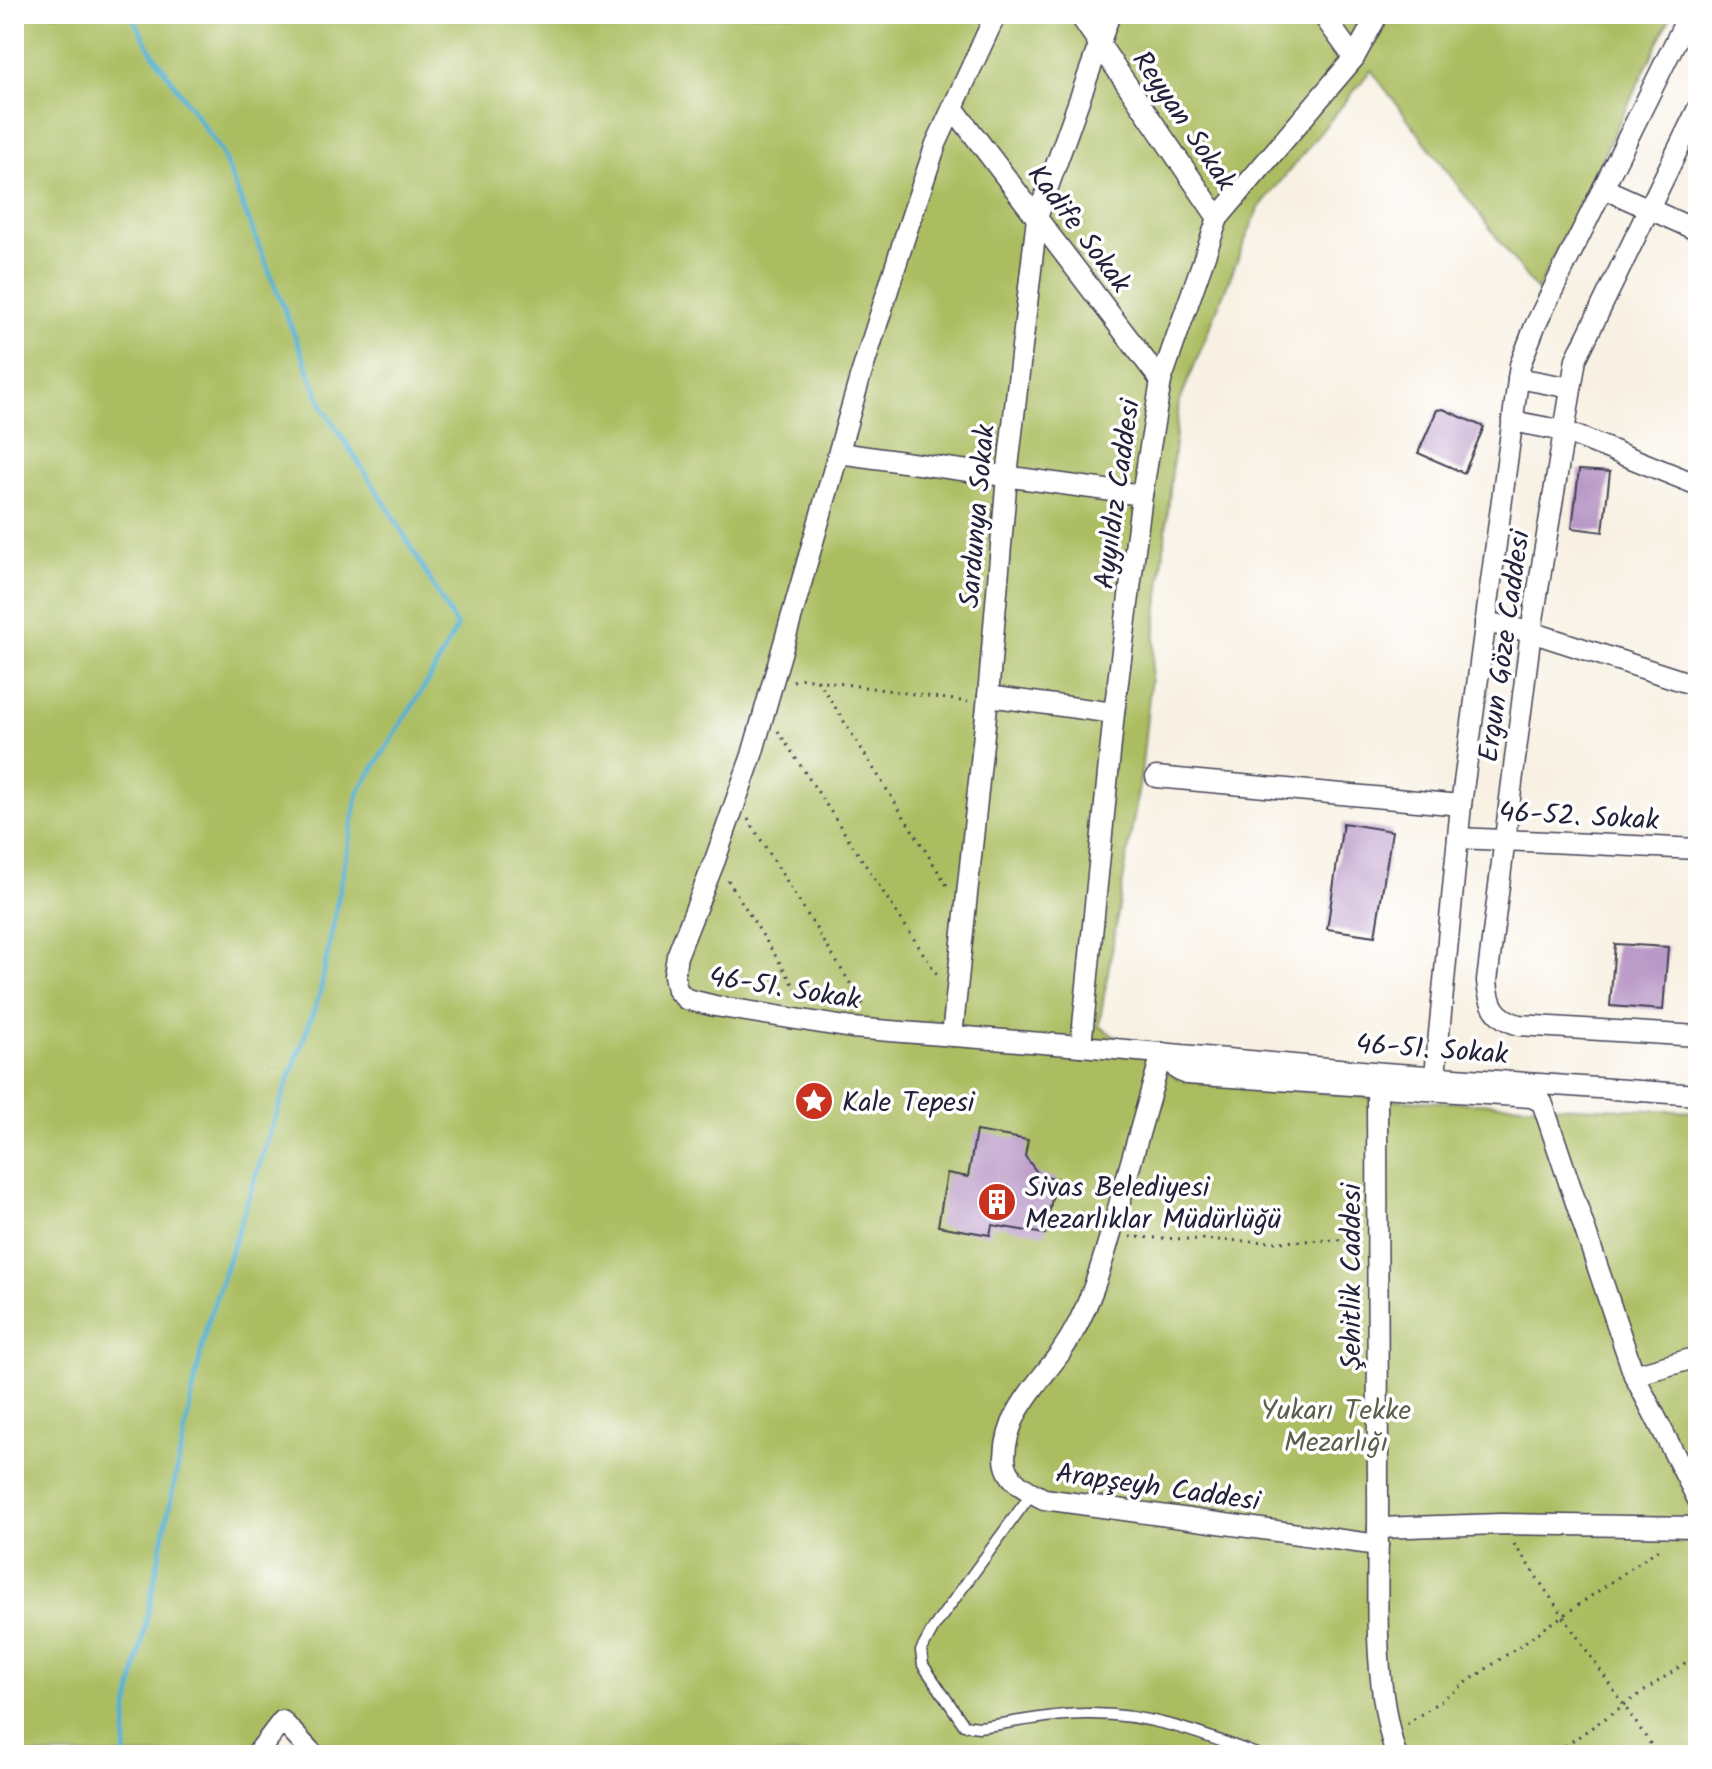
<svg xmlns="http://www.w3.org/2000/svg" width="1712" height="1769" font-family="Kalam,sans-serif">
	<rect width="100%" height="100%" fill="#fff"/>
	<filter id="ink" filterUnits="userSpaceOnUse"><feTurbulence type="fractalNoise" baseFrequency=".0125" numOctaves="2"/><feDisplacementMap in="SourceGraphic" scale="16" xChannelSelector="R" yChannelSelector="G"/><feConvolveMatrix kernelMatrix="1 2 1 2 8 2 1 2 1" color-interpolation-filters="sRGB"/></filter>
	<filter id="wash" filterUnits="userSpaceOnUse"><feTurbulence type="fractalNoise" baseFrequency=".006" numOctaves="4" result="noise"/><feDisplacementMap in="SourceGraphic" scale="32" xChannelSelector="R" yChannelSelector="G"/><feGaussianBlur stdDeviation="1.8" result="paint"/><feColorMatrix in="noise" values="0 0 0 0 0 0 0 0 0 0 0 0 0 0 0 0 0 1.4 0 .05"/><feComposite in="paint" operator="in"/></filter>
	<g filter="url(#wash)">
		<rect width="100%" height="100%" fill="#f8f1e3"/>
		<path fill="#abbd60" stroke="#66704e" stroke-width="2" d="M14,14h1658l-135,277 -166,-221 -113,139 -79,194 -38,371 -42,252 80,53 221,21 298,12v643h-1365l-46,-46 -39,46h-234z"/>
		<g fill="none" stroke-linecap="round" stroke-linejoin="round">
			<path stroke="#51b0d0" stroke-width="5" d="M125,1755l2,-41 79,-386 64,-196 50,-139 38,-200 73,-117 26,-49 -65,-113 -68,-105 -103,-258 -71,-102 -19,-35"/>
		</g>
		<g id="blocks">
			<g fill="#b999c7">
				<path d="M1443,409l41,18 -20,46 -46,-20 19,-43z"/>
				<path d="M1579,470l31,2 -7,60 -31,-4z"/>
				<path d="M1343,823l49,8 -17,105 -48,-7z"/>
				<path d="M1615,944l53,3 -5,63 -53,-4z"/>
				<path d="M976,1131l52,9 -3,16 14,19 17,3 -11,56 -53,-9 -2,10 -52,-9 9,-53 21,4z"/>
			</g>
		</g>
	</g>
	<g filter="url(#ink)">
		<use href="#blocks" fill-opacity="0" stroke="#424154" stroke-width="2"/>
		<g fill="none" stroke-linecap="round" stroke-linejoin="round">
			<g stroke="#424154" stroke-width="13">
				<path id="lane" d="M1032,1493l-98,134 -13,24 2,14 41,60 15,2c35,-4 71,-13 105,-13 62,-2 119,20 175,41"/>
			</g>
			<g stroke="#424154" stroke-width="23">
				<g id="street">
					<path d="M996,14l-60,130 -29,86 -48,151 -107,374 -37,105 -38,96 -3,19 3,15 9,9 29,7 137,22 229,18 303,27 314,22"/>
					<path d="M1079,14l139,204"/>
					<path d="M1322,14l32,44"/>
					<path d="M1698,108l-122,251 -45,273 -44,349c2,24 8,37 32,44l179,11"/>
					<path d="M954,109l207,272"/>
					<path d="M1603,188l95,43"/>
					<path d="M1518,378l53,10"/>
					<path d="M1512,421l52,10 134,54"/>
					<path d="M839,453l303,42"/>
					<path d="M1485,622l46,10 167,54"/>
					<path d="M988,696l126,17"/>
					<path d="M1156,777l305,28"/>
					<path d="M1458,838l240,11"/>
					<path d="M952,1036l36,-340 19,-220 30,-258 73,-204"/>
					<path d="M1081,1046l33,-333 28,-218 19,-114 57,-163 136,-160 24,-44"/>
					<path d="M1162,1053c-14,50 -29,101 -43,152 -15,51 -27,103 -58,147 -24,33 -55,61 -56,105 0,23 21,33 39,42l334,46"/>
					<path d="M1162,1053l16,17 8,4 345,23 11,5 92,273 64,125"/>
					<path d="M1435,1075l26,-270 59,-440 15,-39 154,-312"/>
					<path d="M1377,1086c0,136 1,272 1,409 1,86 -8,176 18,260"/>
					<path d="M1634,1375l64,-18"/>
					<path d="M1378,1528l122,-4 198,3"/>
					<path d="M256,1755l26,-34 32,34"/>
				</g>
			</g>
			<g stroke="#424154" stroke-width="3" stroke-dasharray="2 6" stroke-linecap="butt">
				<path d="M818,680l130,207"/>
				<path d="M793,681l10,-3 165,24"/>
				<path d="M778,731l162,248"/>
				<path d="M748,819l118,190"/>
				<path d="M728,880l77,123"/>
				<path d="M1130,1237l144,5 84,-3"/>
				<path d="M1514,1544l144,211"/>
				<path d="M1407,1724l256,-178"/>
				<path d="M1552,1755l146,-101"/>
			</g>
			<use href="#lane" stroke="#fff" stroke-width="10"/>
			<use href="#street" stroke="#fff" stroke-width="20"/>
		</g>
	</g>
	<defs>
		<g id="sight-disc" transform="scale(2)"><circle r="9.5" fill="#c8321e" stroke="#fff"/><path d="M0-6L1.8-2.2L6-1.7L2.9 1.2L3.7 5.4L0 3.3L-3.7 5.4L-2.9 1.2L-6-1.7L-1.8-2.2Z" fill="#fff"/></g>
		<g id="building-disc" transform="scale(2)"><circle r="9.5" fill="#c8321e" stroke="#fff"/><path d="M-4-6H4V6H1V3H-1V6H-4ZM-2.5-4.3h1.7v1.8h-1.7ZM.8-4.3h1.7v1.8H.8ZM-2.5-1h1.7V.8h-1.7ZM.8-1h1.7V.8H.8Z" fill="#fff"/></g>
	</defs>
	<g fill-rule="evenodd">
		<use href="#sight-disc" x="814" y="1101"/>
		<use href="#building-disc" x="997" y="1202"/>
	</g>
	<g text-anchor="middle" stroke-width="7" stroke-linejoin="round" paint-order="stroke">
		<g font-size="28" fill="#22223b" stroke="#fff">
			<text transform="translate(1185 120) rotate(56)" y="10">Reyyan Sokak</text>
			<text transform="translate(1080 228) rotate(53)" y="10">Kadife Sokak</text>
			<text transform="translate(1116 494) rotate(-82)" y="10">Ayyıldız Caddesi</text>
			<text transform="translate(976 516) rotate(-85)" y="10">Sardunya Sokak</text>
			<text transform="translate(1503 646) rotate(-82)" y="10">Ergun Göze Caddesi</text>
			<text transform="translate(1579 815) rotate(3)" y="10">46-52. Sokak</text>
			<text transform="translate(785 987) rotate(9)" y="10">46-51. Sokak</text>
			<text transform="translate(1432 1048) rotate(4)" y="10">46-51. Sokak</text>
			<text transform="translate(1350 1277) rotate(-90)" y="10">Şehitlik Caddesi</text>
			<text transform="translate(1158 1486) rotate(8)" y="10">Arapşeyh Caddesi</text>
		</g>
		<g font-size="28" fill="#22223b" stroke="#fff" text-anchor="start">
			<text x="842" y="1111">Kale Tepesi</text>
			<text x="1025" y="1196">Sivas Belediyesi<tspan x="1025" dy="32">Mezarlıklar Müdürlüğü</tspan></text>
		</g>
		<g font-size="28" fill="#59604a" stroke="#fff">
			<text x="1336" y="1419">Yukarı Tekke<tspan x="1336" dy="32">Mezarlığı</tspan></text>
		</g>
	</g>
	<rect width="1712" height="1769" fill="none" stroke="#fff" stroke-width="48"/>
</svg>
